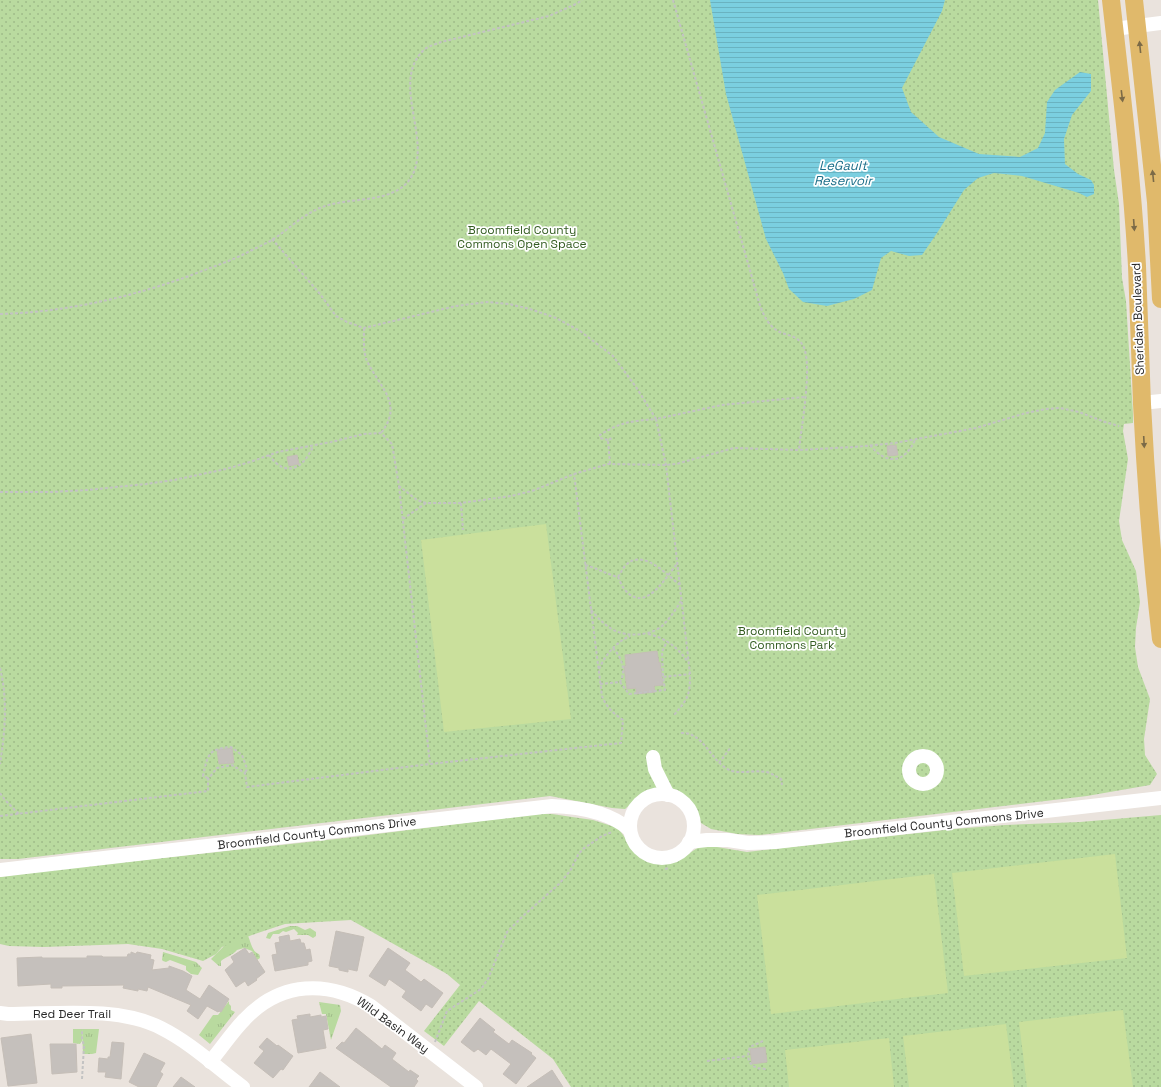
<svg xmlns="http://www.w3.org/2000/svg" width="1161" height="1087" font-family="'Space Grotesk',sans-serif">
	<defs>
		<pattern id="grass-tufts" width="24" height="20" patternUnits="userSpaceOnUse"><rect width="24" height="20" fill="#b9da9f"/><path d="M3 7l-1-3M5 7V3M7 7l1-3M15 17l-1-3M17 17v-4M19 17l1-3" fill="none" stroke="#9fbb89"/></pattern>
		<pattern id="park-dots" width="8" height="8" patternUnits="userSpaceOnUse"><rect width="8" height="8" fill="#b9da9f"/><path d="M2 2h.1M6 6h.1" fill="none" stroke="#9fbb89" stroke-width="1.8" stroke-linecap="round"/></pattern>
		<pattern id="water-rules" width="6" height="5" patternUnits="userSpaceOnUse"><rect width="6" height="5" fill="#7bcfe0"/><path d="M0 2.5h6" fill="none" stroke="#6ab2c0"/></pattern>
	</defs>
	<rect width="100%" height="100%" fill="#eae3dd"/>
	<g fill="url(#grass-tufts)">
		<path d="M290,926h7l8,4 5,-2 6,4v4l-3,2 -5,-3h-11l1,-2 -4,-4 -8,3 -3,-1 -4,3h-6l-3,5 -4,-1 2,-5z"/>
		<path d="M248,936c3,6 4,16 11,18l1,4 -3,2 -5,-9 -8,-3 -7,2c-4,5 -11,7 -16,11v5h-2l-8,-7 14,-14z"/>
		<path d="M163,952l33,10 6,6 -4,7 -7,-1 -5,-4v-4l-16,-6 -4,2 -3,-1 -1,-1z"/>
		<path d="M229,1001v3l2,2v4l4,2 -25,32 -11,-9 14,-20h5z"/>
		<path d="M319,1002l21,3 1,6 -10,29 -5,-26h-4z"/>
		<path d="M73,1029h9v12l-2,3 -7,-1z"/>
		<path d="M82,1029h17l-3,24 -4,1h-9z"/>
	</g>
	<g fill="url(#park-dots)">
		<path d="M0,0h1098l16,170 5,34 3,74 4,23 7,113v9l-9,1 -1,7 5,28 -9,62 3,19 14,31 4,31 -4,26 -1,19 3,20 12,32 -6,40 1,16 12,19 -7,11 -63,11 -328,39 -22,-1 -26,-5 -10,-6 -10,-21 -20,-13 -11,-1 -16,4 -19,17 -13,-1 -62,-12 -532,63h-18z"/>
		<path d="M536,814h16l20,3 21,3 25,8 18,25 15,10 29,-4 19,-12h18l30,5 207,-23 51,-4 75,-3 81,-7v272h-590l-18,-28 -74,-58 -35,45 -20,-15 36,-46 -13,-11 -96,-54 -66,4 -33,11 -30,12 -6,7 -13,7 -41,-12 -34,-5 -84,3 -35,-1 -9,-2v-67l33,-5 312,-34z"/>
	</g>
	<g fill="#cae09c">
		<path d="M546,524l25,195 -127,13 -23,-192z"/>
		<path d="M1115,854l12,104 -163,18 -12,-103z"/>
		<path d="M934,874l14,119 -177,21 -14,-119z"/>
		<path d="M1123,1010l10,77h-106l-8,-65z"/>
		<path d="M1006,1024l8,63h-105l-6,-51z"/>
		<path d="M889,1038l5,49h-105l-4,-37z"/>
	</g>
	<path fill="url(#water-rules)" d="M710,0h235l-3,11 -40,77 9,24 28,25 40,17 41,3 18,-9 7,-15 2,-31 8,-12 25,-18 11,2v17l-19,24 -8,24 1,25 13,10 13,6 3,5v9l-7,3 -8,-4 -57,-17 -28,-3 -16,5 -14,12 -27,43 -15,22 -13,1 -18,-5 -10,7 -9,32 -18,9 -27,7 -24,-4 -14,-13 -6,-16 -17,-34 -40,-145z"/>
	<g fill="#c5c0bc" stroke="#c5beb7">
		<path d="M896,445l2,10 -10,1 -1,-10z"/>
		<path d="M297,455l2,9 -10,2 -2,-9z"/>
		<path d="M657,651l2,12 1,-1 3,23 -9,1 1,6 -19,2v-6l-9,1 -3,-23h2l-1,-11z"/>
		<path d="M232,748l2,15 -15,1 -2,-14z"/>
		<path d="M336,931l28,6 -7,34 -9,-2v3l-9,-2v-2l-10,-2z"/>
		<path d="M289,935l1,6 10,-2 1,4h3l2,7 4,-1 2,12 -4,1v3l-33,6 -3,-16 5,-1 -2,-11 5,-1 -1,-5z"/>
		<path d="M245,948l4,6 3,-2 13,20 -9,7 1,1 -9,6 -3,-5 -9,6 -11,-17 9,-8 -3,-5z"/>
		<path d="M388,948l22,15 -5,7 16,12 3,-3 19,14 -11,15 -6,-4 -5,7 -19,-14 4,-6 -17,-12 -4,7 -16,-10z"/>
		<path d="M131,952l5,2 1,-2 14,3 -1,4 4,1 -2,10 17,-2v-2l14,5 9,5 -6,14 14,9 9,-14 20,14 -8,13 -2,-1 -1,1 -11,-6 -9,13 -11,-8 4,-6 -43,-18 -1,4 -9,-2v2l-15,-3 1,-3 -62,1v2h-11v-4l-33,2 -1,-28 25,-1v1h45v-2h15l1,1h24l1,-3h3z"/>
		<path d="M310,1014v3l11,-2v2l5,-1 2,13 -5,1 3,18 -28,5 -6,-33 6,-1 -1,-3z"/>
		<path d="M480,1018l15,12 -2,2 16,12 3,-4 20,13 -1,1 5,4 -20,26 -13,-10 8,-10 -20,-15 -5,6 -8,-6 -4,3 -13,-10z"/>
		<path d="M356,1028l26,21 3,-4 11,8 -4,6 17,13 1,-2 9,6 -3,3 2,2 -4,6h-23l-55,-39 6,-6 2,1z"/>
		<path d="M31,1034l6,49 -29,3 -7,-48z"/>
		<path d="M267,1038l10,8 1,-1 15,11 -10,14 -2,-1 -8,9 -19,-15 10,-12 -5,-4z"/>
		<path d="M112,1042l12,1 -3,36 -16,-2 1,-5h-8l1,-14 9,1v-2h2z"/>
		<path d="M50,1044h26l1,28 -25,2z"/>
		<path d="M765,1047l2,15 -15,2 -2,-15z"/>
		<path d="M144,1053l21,10 -5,9 3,2 -7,13h-17l-10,-5z"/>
		<path d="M552,1070l11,17h-36z"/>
		<path d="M320,1072l20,15h-31z"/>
		<path d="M181,1077l14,10h-22z"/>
	</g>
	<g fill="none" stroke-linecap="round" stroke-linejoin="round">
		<g stroke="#c3c3c3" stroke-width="2" stroke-dasharray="3 2" stroke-linecap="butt">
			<path d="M673,0l80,281c5,17 9,41 25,50 9,5 18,4 24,13 12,16 -1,84 -3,106"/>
			<path d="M272,239l48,55 16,22 11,6 17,6 92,-22 31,-4 22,2 21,5 26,9 24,13 33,25 23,31 20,32 66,-14 83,-8"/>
			<path d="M0,314c65,-2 128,-16 189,-38 18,-7 36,-13 53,-21 10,-5 21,-10 30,-15 16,-10 30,-25 48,-32 27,-12 72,-3 90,-29 25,-37 -22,-98 15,-130 4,-3 11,-5 16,-7l108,-26 27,-12 6,-4"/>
			<path d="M364,328c0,10 -1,24 3,33 13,27 37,43 14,72"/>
			<path d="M608,440l-8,-2v-3c20,-13 32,-14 56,-16l10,46 24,209c0,21 -2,25 -16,41"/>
			<path d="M870,445c16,20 34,19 45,-5"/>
			<path d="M269,455c17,24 35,13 44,-9"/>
			<path d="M610,464l-2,-24 4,-2"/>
			<path d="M399,486l31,278"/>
			<path d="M0,492h52l35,-2 59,-6 28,-4 52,-11 24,-7 28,-10 53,-10 33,-8 17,-1 11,11 7,42 18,14 9,3h35l50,-7 21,-5 42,-17 34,-10 58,1 10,-1 58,-16 65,2 55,-3 41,-4 81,-15 50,-15 20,-4 14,-1 19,4 26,10 14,4"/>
			<path d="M461,503l2,27"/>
			<path d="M403,519l23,-16"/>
			<path d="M585,565c12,3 21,9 33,12 2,4 4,10 8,14 20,22 39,-13 51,-27"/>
			<path d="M618,577c3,-4 5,-10 9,-13 17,-15 40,11 53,21"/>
			<path d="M591,610c15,17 26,27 51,24 7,-1 17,-4 22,-10 7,-7 12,-15 17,-23"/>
			<path d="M648,634c18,4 29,13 40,28"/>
			<path d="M613,648c8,9 14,22 7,34"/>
			<path d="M0,668c8,32 5,64 0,96"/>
			<path d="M599,669c7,-15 16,-26 31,-33"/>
			<path d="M663,676l-1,-24 5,-11"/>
			<path d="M600,684l20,-2 9,12 36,-4 -2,-13 27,-3"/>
			<path d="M681,733c23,-2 31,32 51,38 12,3 26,-2 38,2 4,2 7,4 11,6l1,6"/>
			<path d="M719,763l12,-16"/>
			<path d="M208,778l-5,-2c5,-22 5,-27 28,-29l11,8 5,14 -2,4"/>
			<path d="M0,793l5,7 14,14"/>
			<path d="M0,816l208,-25v-12l9,-11 15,-3 13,8 2,14 183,-23 191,-21 2,-23c-9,-6 -17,-13 -21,-24l-28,-222"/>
			<path d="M665,869l4,-1"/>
			<path d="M763,1041l-13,6c-5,14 1,22 16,22"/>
			<path d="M435,1042l12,-31 34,-22 7,-10 19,-47 15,-15 37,-33 11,-13 8,-16 5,-6 19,-13 10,-4"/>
			<path d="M707,1061l40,-5"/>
			<path d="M82,1079l2,-33 -2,-8v-9"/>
		</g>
		<g stroke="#fff" stroke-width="14">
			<path d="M1114,29l47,-6"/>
			<path d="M1142,403l19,-2"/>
			<circle cx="923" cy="770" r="14"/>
			<path d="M653,757l2,12 13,26"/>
			<circle cx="662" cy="826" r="32"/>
			<path d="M689,842l18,-2h21l20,3 27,-1 386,-44"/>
			<path d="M0,870l552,-64c26,1 58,6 78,24"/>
			<path d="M0,1013l8,1c48,0 110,-8 153,14 30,15 55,39 82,59"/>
			<path d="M210,1062c12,-14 22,-30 35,-43 36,-38 83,-39 126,-13l105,81"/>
		</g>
		<g stroke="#e0b96b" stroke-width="18">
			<path d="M1111,0c10,88 21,177 26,266 2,46 3,92 5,138 4,79 10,157 19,235"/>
			<path d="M1134,0l22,202 5,97"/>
		</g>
	</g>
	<defs><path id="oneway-solid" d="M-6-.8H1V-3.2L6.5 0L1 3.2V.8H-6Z"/></defs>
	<g fill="#7b6a47">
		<use href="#oneway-solid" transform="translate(1140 47) rotate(-96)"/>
		<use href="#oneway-solid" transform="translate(1122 96) rotate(83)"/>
		<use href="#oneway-solid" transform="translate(1153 176) rotate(-96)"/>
		<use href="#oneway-solid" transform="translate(1134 225) rotate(86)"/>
		<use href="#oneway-solid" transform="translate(1144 442) rotate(87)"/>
	</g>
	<g text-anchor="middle" stroke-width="3.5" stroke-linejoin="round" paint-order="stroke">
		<g font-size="12" fill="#345d22" stroke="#fff">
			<text x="522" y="234">Broomfield County<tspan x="522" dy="14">Commons Open Space</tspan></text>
			<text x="792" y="635">Broomfield County<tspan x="792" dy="14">Commons Park</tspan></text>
		</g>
		<g font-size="12" fill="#292929" stroke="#fff">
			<text transform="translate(1138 319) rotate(-92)" y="4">Sheridan Boulevard</text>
			<text transform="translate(944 823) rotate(-6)" y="4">Broomfield County Commons Drive</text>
			<text transform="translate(317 833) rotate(-7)" y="4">Broomfield County Commons Drive</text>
			<text x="72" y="1018">Red Deer Trail</text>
			<text transform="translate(393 1025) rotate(36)" y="4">Wild Basin Way</text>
		</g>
		<g font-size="13" font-style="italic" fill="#1d6f8a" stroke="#fff">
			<text x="843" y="170">LeGault<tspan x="843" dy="15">Reservoir</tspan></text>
		</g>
	</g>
</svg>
